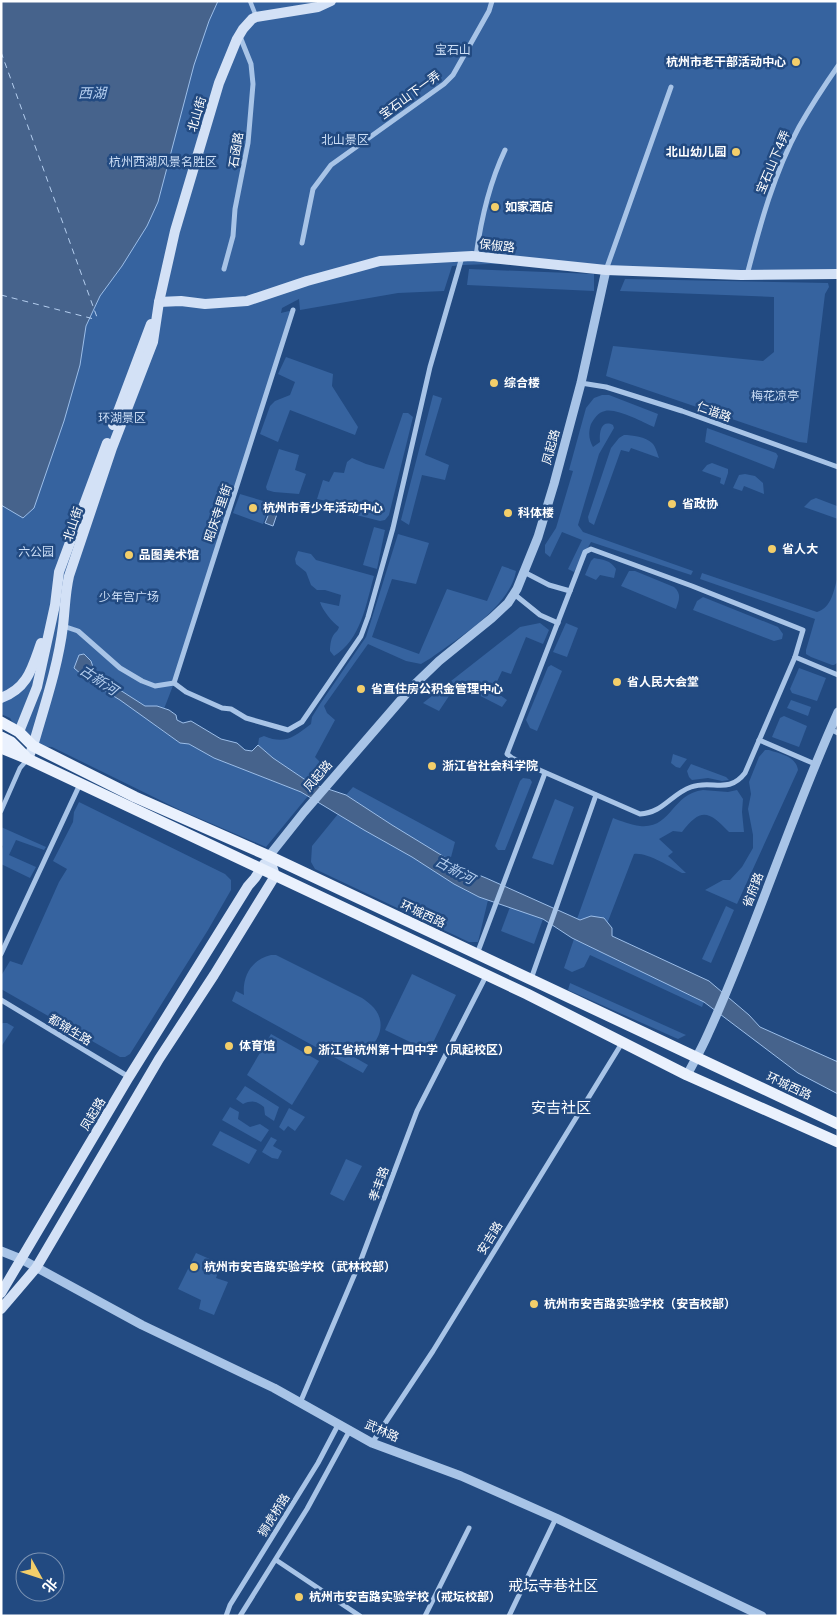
<svg xmlns="http://www.w3.org/2000/svg" width="839" height="1617" font-family="'DejaVu Sans','Noto Sans SC',sans-serif">
	<rect width="100%" height="100%" fill="#224a81"/>
	<g fill="#36639f">
		<path d="M1,1h837v277c-81,4 -160,-3 -241,-9 -48,-4 -96,-7 -145,-3l-8,25 -46,2 -98,17 -1,-11 -17,9 -1,5 12,-3 -119,373 -17,44 23,16 9,1 25,14 87,34 7,4 -42,51 -86,-37 -128,-63 -19,-1 -14,-14 -9,-14 -9,-4z"/>
		<path d="M469,269l125,5v17l-127,-6z"/>
		<path d="M625,279l203,4 1,4 -4,7 -18,149 -8,-1 -193,-66 7,-30 150,15 11,-9v-55l-154,-6z"/>
		<path d="M286,357l47,17 -1,12 26,41 -3,8 -65,-25 -12,32 -18,-8 10,-28 5,-5 15,-6 5,-13 -17,-8z"/>
		<path d="M433,395l9,3 -17,57 24,10 -4,15 -23,-5 -13,50 -8,-5z"/>
		<path d="M602,395h7l49,19 -4,13c-12,-5 -37,-19 -49,-16 -7,1 -11,8 -14,13 -3,9 -2,16 2,23l7,-5c-1,-9 1,-23 13,-17l1,3 -15,26 -21,71 5,7 110,39 -2,4 -100,-33 -17,30 -6,-3 14,-29 -20,-8 -12,25 -5,-4v-8l11,-17 17,-57 -4,-1 17,-62 8,-10z"/>
		<path d="M403,413h5l5,4 -24,98 -4,5 -5,1 -51,-13 2,-6 -14,-3 6,-19 6,2 5,-10 10,1 3,-11 5,-4 14,6 18,5z"/>
		<path d="M707,428l69,25 2,3 -4,13 -69,-27z"/>
		<path d="M624,435c8,0 22,2 28,8 4,4 5,10 7,15l-28,-10 -2,4 -8,-2 -27,75 -5,-3 -1,-5 23,-69 8,-10z"/>
		<path d="M279,449l20,6 -4,15 11,4 -7,20 -25,-2 -7,-2 -1,-3z"/>
		<path d="M712,463l16,6v4l-4,12 -4,-2 1,-5 -19,-7 5,-6z"/>
		<path d="M745,474l10,2 8,7 1,11 -20,-8 -2,5 -9,-3 6,-13z"/>
		<path d="M240,494l30,9 -7,21 -30,-11z"/>
		<path d="M816,498l21,8 1,13 -34,-12 7,-7z"/>
		<path d="M374,527l11,3 -8,39 -14,-4z"/>
		<path d="M398,534l31,9 -13,41 -24,-5 -20,58 47,17 28,-65 40,12 15,-35 14,5c-6,36 -58,67 -85,87l-10,6 -15,-3 -38,-17 -44,62 3,7 8,7 -20,37 8,8 -13,18 -37,-25 -15,-13 1,-7 5,-2c21,9 30,1 47,-12l1,-7 8,-13 46,-67z"/>
		<path d="M298,551l13,3 5,6 58,16c-8,28 -13,64 -40,80l-4,-5c0,-6 1,-14 5,-18 2,-2 3,-3 4,-6 -6,-4 -17,-17 -19,-25l19,4 2,-11 -16,-5h-8l-6,-5 -5,-13 -10,-8 -1,-5z"/>
		<path d="M594,558c10,2 16,2 22,11l-2,9 -14,-3 -4,5 -11,-5 6,-14z"/>
		<path d="M629,571h6l39,16c8,7 5,13 2,22l-55,-23z"/>
		<path d="M702,573l115,39c15,-4 17,-23 21,-36l-1,87 -3,2h-2l-21,-8 -5,-3v-4l9,-31 -115,-40z"/>
		<path d="M703,597l75,30 5,7 -1,5 -8,2 -81,-31 4,-9z"/>
		<path d="M540,623l9,7 -6,14 -17,-7 -15,37 -9,-3 -9,19 14,10 -5,7 -45,-23 -18,27 -16,-8 97,-76z"/>
		<path d="M566,623l12,5 -11,29 -14,-5z"/>
		<path d="M551,665l11,6 -25,60 -7,-3 -4,-8 22,-53z"/>
		<path d="M799,668l27,10 -9,23 -25,-8 -2,-4z"/>
		<path d="M791,700l20,7 -3,9 -21,-8z"/>
		<path d="M784,716l23,10 -8,21 -27,-10 8,-19z"/>
		<path d="M765,750h4c11,4 27,6 29,20l-61,134 -32,-14 18,-10h7l12,-13 11,-19v-13l-5,-26 3,-15 -2,-12 10,-25z"/>
		<path d="M673,754l14,5 -7,9 -4,-1 -5,-4z"/>
		<path d="M691,764l35,13 3,3 -7,1 -14,-3 -16,2 -3,-3 -2,-6z"/>
		<path d="M523,778l7,1 2,3 -27,68h-7l-3,-4 25,-65z"/>
		<path d="M353,787l102,55 -5,19 -58,-36 -46,-30z"/>
		<path d="M703,790l25,2 9,-2 6,9 -1,13 2,20h-15c-20,-21 -28,-25 -47,0l-9,-1 -14,8 14,13 -5,4 18,17h-4c-12,-6 -35,-21 -48,-19l-29,75 -4,1 -24,-11 36,-101c8,3 18,7 27,8 32,3 31,-32 63,-36z"/>
		<path d="M555,799l19,8 -21,58 -21,-7z"/>
		<path d="M79,802l146,72 6,6v10l-23,40 -78,124 -5,3h-5l-119,-68v-13l9,-15 12,4 37,-83 8,-13 -14,-8 20,-39 1,-10z"/>
		<path d="M338,814c24,15 49,28 73,42 26,15 49,35 77,44l-10,42h-9l-154,-73 -4,-7 1,-16z"/>
		<path d="M1,827l45,20 -2,3 -28,-10 -7,15 27,12 -6,11 -29,-14v-12l2,-6 -2,-1z"/>
		<path d="M726,906l8,4 -23,53 -9,-4z"/>
		<path d="M510,907l33,12 -9,25 -33,-13z"/>
		<path d="M574,939l130,63 -2,5 -112,-52 -6,12 -12,5 -8,-4z"/>
		<path d="M271,955h5l86,43c3,2 6,4 9,7 20,18 6,45 -17,52l14,8 -5,8 -131,-72 4,-10 8,4c-2,-19 8,-36 27,-40z"/>
		<path d="M412,974l44,21 -27,56 -44,-21z"/>
		<path d="M570,983l116,52 -8,4 -110,-49z"/>
		<path d="M3,1023h4l7,4 -13,20v-23z"/>
		<path d="M271,1034l48,27 -27,44 -45,-30z"/>
		<path d="M245,1086l34,21 -5,14 -9,-6 -1,-8c-7,-6 -12,-7 -21,-3l-7,-5z"/>
		<path d="M230,1107l9,5 -1,7 12,8 10,-3 9,6 -8,12 -39,-22z"/>
		<path d="M289,1108l16,9 -10,14 -7,-5 -4,5 -5,-4z"/>
		<path d="M220,1131l37,19 -8,14 -37,-19z"/>
		<path d="M271,1137l6,3 -4,6 9,5 -4,8 -6,-1 -10,-6z"/>
		<path d="M346,1159l16,7 -18,35 -14,-7z"/>
		<path d="M196,1253l25,11 -5,14 12,4 -14,33 -15,-6 2,-9 -23,-11z"/>
	</g>
	<g fill="#46638c" stroke="#9cbee9">
		<path d="M1,1h217l-9,20 -15,44 -36,137 -11,24 -25,40 -22,30 -14,30 -6,39 -16,56 -30,87 -11,10 -22,-13z"/>
		<path d="M272,506l7,2 -6,18 -8,-3z"/>
		<path d="M84,654l7,7 3,9 15,13 36,23h12l12,4 7,5 1,5 6,3 8,-2 30,18 16,4 8,7 7,1 6,-6 15,13 37,25 36,12 46,30 72,44 22,9 94,42 11,-4 13,2 8,10v8l97,45 40,34 11,12 78,35v32l-40,-21 -94,-71 -132,-64 -29,-19 -64,-22 -25,-13 -42,-27 -48,-27 -63,-38 -87,-34 -25,-14 -9,-1 -60,-43 -31,-19 -15,-13 5,-13z"/>
	</g>
	<g fill="none" stroke-linecap="round" stroke-linejoin="round">
		<g stroke="#b4ceef" stroke-width="1" stroke-dasharray="6 5" stroke-linecap="butt">
			<path d="M1,52l97,268"/>
			<path d="M1,295l93,24"/>
		</g>
		<g stroke="#a8c4e7" stroke-width="4.5">
			<path d="M250,1l6,15"/>
			<path d="M1,811l19,-43 7,-8"/>
		</g>
		<g stroke="#a8c4e7" stroke-width="5">
			<path d="M302,243l11,-54 18,-24 113,-81 9,-9 36,-64 3,-10"/>
			<path d="M476,256c5,-37 13,-72 29,-106"/>
			<path d="M224,269l9,-33 2,-27 13,-66 5,-59 -2,-20 -10,-25h-4"/>
			<path d="M606,270l65,-183"/>
			<path d="M747,275c13,-50 27,-102 52,-148 12,-21 25,-41 39,-61"/>
			<path d="M581,383l25,4 76,24 156,56"/>
			<path d="M591,549l101,37 111,44 -8,27 -50,116c-17,22 -33,6 -54,14 -20,7 -28,26 -51,27l-128,-56 -5,-4 78,-202z"/>
			<path d="M524,572l25,13 21,6"/>
			<path d="M514,594l26,21 18,8"/>
			<path d="M63,626l15,5 42,37 22,13 13,5 19,-3 119,-373"/>
			<path d="M795,657l43,18"/>
			<path d="M174,683l12,9 36,16 9,1 15,9 42,12 14,-8 59,-86 7,-19 25,-89 37,-161 32,-110"/>
			<path d="M830,729l8,4"/>
			<path d="M759,740l56,24"/>
			<path d="M1,954l79,-170"/>
			<path d="M477,954l68,-181"/>
			<path d="M531,979l65,-184"/>
			<path d="M1,1000l128,77"/>
			<path d="M300,1403l62,-146 55,-146 69,-135"/>
			<path d="M372,1443l61,-92 189,-308"/>
			<path d="M276,1560l84,56"/>
			<path d="M226,1616l4,-11 88,-142 20,-38"/>
			<path d="M240,1616l67,-107 43,-79"/>
			<path d="M425,1616l44,-88"/>
			<path d="M509,1616l47,-98"/>
		</g>
		<g stroke="#a8c4e7" stroke-width="9">
			<path d="M269,856l35,-44 109,-126 26,-25 53,-43 16,-15 9,-14 21,-52 16,-53 27,-101 25,-113"/>
			<path d="M687,1075c7,-13 15,-27 21,-41 48,-105 82,-216 130,-322"/>
			<path d="M1,1251l20,8 121,66 132,63 98,55 89,33 95,42 206,98"/>
		</g>
		<g stroke="#d3e1f6" stroke-width="10">
			<path d="M159,302l22,-1 24,3 42,-3 60,-20 73,-20 92,-5 134,14 135,5 97,-1"/>
			<path d="M113,425l38,-101"/>
			<path d="M1,698c27,-10 31,-30 40,-55"/>
			<path d="M19,732l18,-45 18,-82 4,-33 48,-129"/>
			<path d="M28,759l5,-13c11,-39 25,-79 30,-120 2,-17 2,-33 6,-50l43,-128 41,-106 6,-40 16,-71 44,-148 18,-44 6,-10 9,-10 4,-2 62,-10 13,-6"/>
			<path d="M1,1293l128,-216 119,-191 7,-8 9,-14"/>
			<path d="M1,1309l35,-41 123,-209 55,-84 61,-99 -6,-20"/>
		</g>
		<g stroke="#eaf1fd" stroke-width="11">
			<path d="M1,722l18,10 14,14 102,51 134,59 569,268"/>
			<path d="M1,737l10,5 14,14"/>
			<path d="M1,748l27,11 499,235 160,81 151,67"/>
		</g>
	</g>
	<g fill="#f3ce6a" stroke="#224a81" stroke-width="2">
		<circle cx="796" cy="62" r="5"/>
		<circle cx="736" cy="152" r="5"/>
		<circle cx="495" cy="207" r="5"/>
		<circle cx="494" cy="383" r="5"/>
		<circle cx="672" cy="504" r="5"/>
		<circle cx="253" cy="508" r="5"/>
		<circle cx="508" cy="513" r="5"/>
		<circle cx="772" cy="549" r="5"/>
		<circle cx="129" cy="555" r="5"/>
		<circle cx="617" cy="682" r="5"/>
		<circle cx="361" cy="689" r="5"/>
		<circle cx="432" cy="766" r="5"/>
		<circle cx="229" cy="1046" r="5"/>
		<circle cx="308" cy="1050" r="5"/>
		<circle cx="194" cy="1267" r="5"/>
		<circle cx="534" cy="1304" r="5"/>
		<circle cx="299" cy="1597" r="5"/>
	</g>
	<g text-anchor="middle" stroke-width="5" stroke-linejoin="round" paint-order="stroke">
		<g font-size="12" fill="#ccdef6" stroke="#224a81">
			<text x="453" y="54">宝石山</text>
			<text x="345" y="144">北山景区</text>
			<text x="163" y="166">杭州西湖风景名胜区</text>
			<text x="775" y="400">梅花凉亭</text>
			<text x="122" y="422">环湖景区</text>
			<text x="36" y="556">六公园</text>
			<text x="129" y="601">少年宫广场</text>
		</g>
		<g font-size="12" font-weight="bold" fill="#fff" stroke="#224a81" text-anchor="start">
			<text x="786" y="66" text-anchor="end">杭州市老干部活动中心</text>
			<text x="726" y="156" text-anchor="end">北山幼儿园</text>
			<text x="505" y="211">如家酒店</text>
			<text x="504" y="387">综合楼</text>
			<text x="682" y="508">省政协</text>
			<text x="263" y="512">杭州市青少年活动中心</text>
			<text x="518" y="517">科体楼</text>
			<text x="782" y="553">省人大</text>
			<text x="139" y="559">品图美术馆</text>
			<text x="627" y="686">省人民大会堂</text>
			<text x="371" y="693">省直住房公积金管理中心</text>
			<text x="442" y="770">浙江省社会科学院</text>
			<text x="239" y="1050">体育馆</text>
			<text x="318" y="1054">浙江省杭州第十四中学（凤起校区）</text>
			<text x="204" y="1271">杭州市安吉路实验学校（武林校部）</text>
			<text x="544" y="1308">杭州市安吉路实验学校（安吉校部）</text>
			<text x="309" y="1601">杭州市安吉路实验学校（戒坛校部）</text>
		</g>
		<g font-size="12" fill="#fff" stroke="#224a81">
			<text transform="translate(410 95) rotate(-36)" y="4">宝石山下一弄</text>
			<text transform="translate(197 114) rotate(-73)" y="4">北山街</text>
			<text transform="translate(236 150) rotate(-81)" y="4">石函路</text>
			<text transform="translate(773 162) rotate(-67)" y="4">宝石山下4弄</text>
			<text transform="translate(497 246) rotate(6)" y="4">保俶路</text>
			<text transform="translate(714 412) rotate(20)" y="4">仁谐路</text>
			<text transform="translate(551 447) rotate(-75)" y="4">凤起路</text>
			<text transform="translate(218 513) rotate(-71)" y="4">昭庆寺里街</text>
			<text transform="translate(73 524) rotate(-71)" y="4">北山街</text>
			<text transform="translate(318 776) rotate(-49)" y="4">凤起路</text>
			<text transform="translate(753 890) rotate(-69)" y="4">省府路</text>
			<text transform="translate(423 914) rotate(25)" y="4">环城西路</text>
			<text transform="translate(70 1030) rotate(31)" y="4">都锦生路</text>
			<text transform="translate(789 1086) rotate(25)" y="4">环城西路</text>
			<text transform="translate(93 1114) rotate(-59)" y="4">凤起路</text>
			<text transform="translate(379 1184) rotate(-70)" y="4">孝丰路</text>
			<text transform="translate(490 1238) rotate(-58)" y="4">安吉路</text>
			<text transform="translate(382 1431) rotate(24)" y="4">武林路</text>
			<text transform="translate(274 1515) rotate(-58)" y="4">狮虎桥路</text>
		</g>
		<g font-size="14" font-style="italic" fill="#b4ceef" stroke="#224a81">
			<text x="92" y="98">西湖</text>
			<text transform="translate(99 680) rotate(34)" y="5">古新河</text>
			<text transform="translate(455 870) rotate(29)" y="5">古新河</text>
		</g>
		<g font-size="15" fill="#fff" stroke="#224a81">
			<text x="561" y="1113">安吉社区</text>
			<text x="553" y="1591">戒坛寺巷社区</text>
		</g>
	</g>
	<rect width="839" height="1617" fill="none" stroke="#ffffff" stroke-width="5"/>
	<g transform="translate(40 1577) rotate(130)"><circle r="24" fill="#224a81" stroke="#7a92b3"/>
	<path d="M0-4L9 19L0 12L-9 19Z" fill="#f3ce6a"/>
	<text y="-8" font-size="14" font-weight="bold" text-anchor="middle" fill="#ffffff">北</text>
	</g>
</svg>
